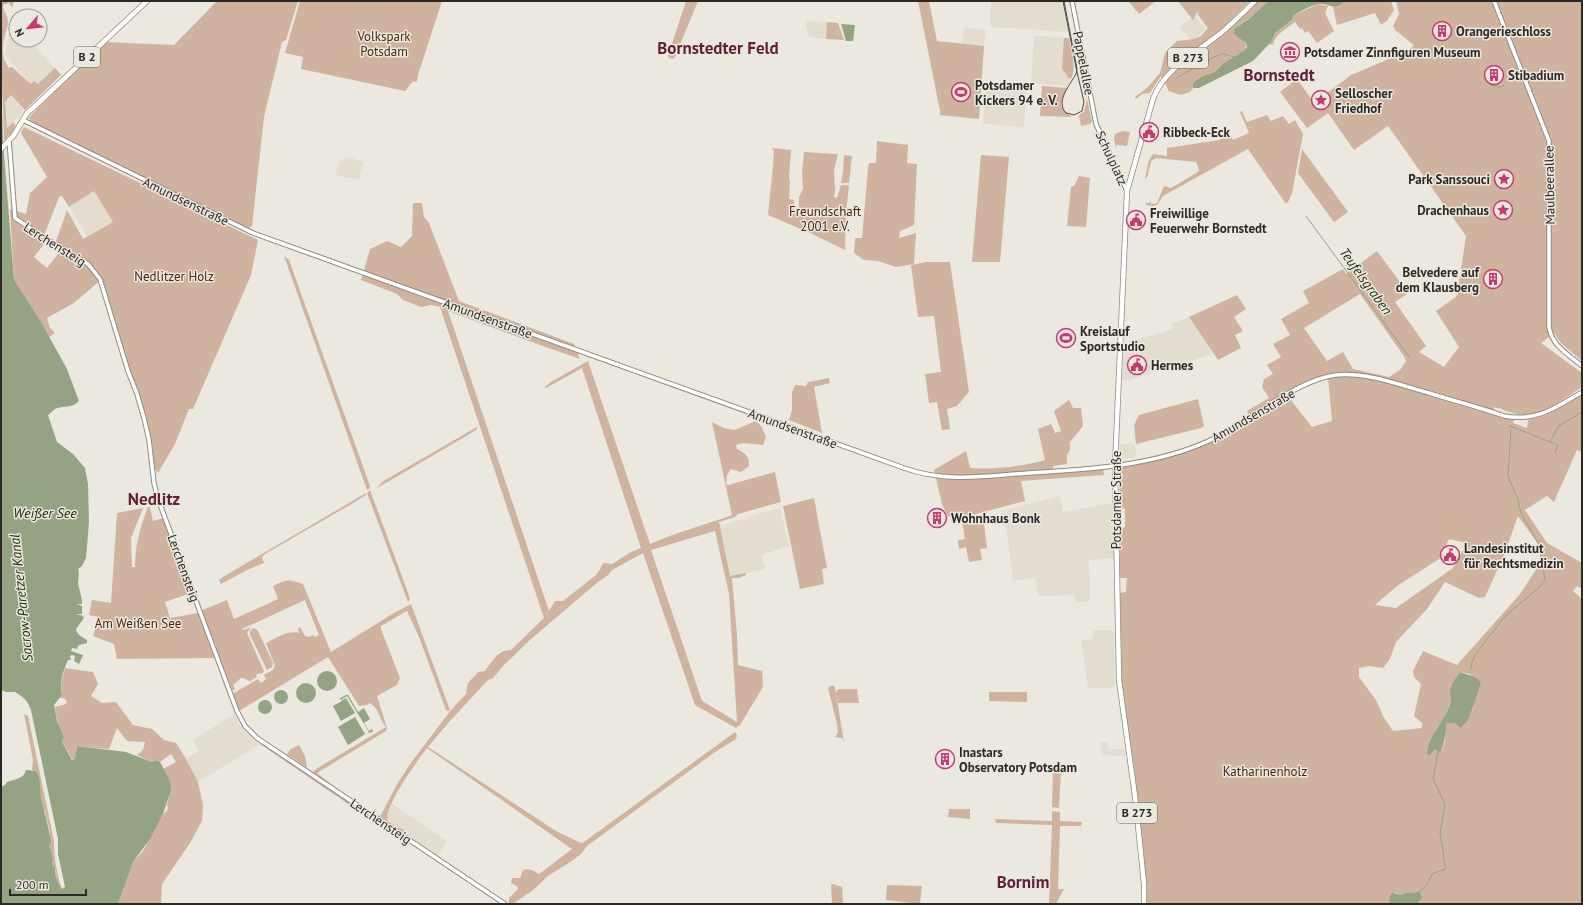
<svg xmlns="http://www.w3.org/2000/svg" width="1583" height="905" font-family="'PT Sans',sans-serif">
	<rect width="100%" height="100%" fill="#eae8df"/>
	<g fill="#e2ddce">
		<path d="M991,1h71l6,31 -76,-5 -2,-3z"/>
		<path d="M1194,15l12,14 -12,10h-4l-11,-12z"/>
		<path d="M12,21l4,5v14h13l26,28 -17,17 -7,-1 -26,-29z"/>
		<path d="M805,21l22,1 -1,17 -17,-2z"/>
		<path d="M964,28l22,2 -2,16 -22,-2z"/>
		<path d="M1034,36l35,2 5,31 -7,17 -36,-3z"/>
		<path d="M986,82l41,4 -3,41 -41,-3z"/>
		<path d="M11,96l12,13 -1,1 1,2 -3,4 -13,12 -2,-26z"/>
		<path d="M348,157l15,5 -4,18 -23,-5 2,-13z"/>
		<path d="M94,191l19,31 -26,14 -18,-29z"/>
		<path d="M1189,317l24,37 -84,26h-7l2,-30h7l6,-5 -1,-5 37,-11 -2,-5z"/>
		<path d="M1134,443l3,14 -16,2 -1,-2v-13z"/>
		<path d="M1060,496l3,16 49,-9 2,55 -25,2 1,41 -14,2 -2,-8 -36,1 -3,-18 -22,3 -7,-55h-3l-2,-15z"/>
		<path d="M780,508l9,38 -28,9 4,14 -35,8 -11,-52 3,-1 1,4 2,-1 1,-3 12,-4 6,1 6,-5z"/>
		<path d="M1093,630l21,1 1,53 -4,4h-23l-7,-48 12,-1z"/>
		<path d="M234,714l10,17 16,13 -62,38 -12,-23 13,-8 -6,-11z"/>
		<path d="M1100,742h8v7h16l1,7 -22,-1z"/>
		<path d="M392,804l55,37 -10,16 -53,-36z"/>
	</g>
	<g fill="#d0b39f" fill-rule="evenodd">
		<path d="M2,1h12l-2,7 -3,-5 -6,2c0,6 5,11 5,17 0,4 -2,9 -3,13 -3,13 -4,22 4,33l3,-1 19,17 3,-3 4,3 17,-16 6,7 -36,35 -14,-15 -6,7 2,26 6,-6 3,4 -6,10 -1,-1 -5,6 -3,-91z"/>
		<path d="M217,1h81l-12,39 -4,2 -18,75 -12,109 -4,2 -210,-102 -10,-8 77,-76 69,3z"/>
		<path d="M300,1h142l-24,74 -1,7 -4,-1 -8,10 -104,-22 2,-12 -18,-4z"/>
		<path d="M686,1h12l-23,56 -2,2 -4,-1 -1,-2z"/>
		<path d="M918,1h11l8,40 47,5 -5,73 -39,-4 1,-31 -1,27z"/>
		<path d="M1128,1h28l-17,13z"/>
		<path d="M1178,1h72l-21,21 3,4 26,-25h10l-20,19 -14,9v5c6,5 15,7 11,16l-30,22 -12,4 -13,16 -9,3 -13,-4v-2l-7,-13 -11,17 -8,1 -6,5 -1,-2 13,-10 12,-14 5,-20 12,-12 17,-2 7,-3 7,-8 -10,-13v-4l-5,9z"/>
		<path d="M1345,1h46l3,9 -6,9v1l-7,5 -6,-12 -38,12 -4,-18 6,-1z"/>
		<path d="M1396,1h186v360l-21,-18 -7,-10 -13,10 41,30v14c-17,11 -37,28 -58,28 -10,0 -21,-6 -30,-8l1,6 19,7 -1,3 14,5 1,-8 16,-4 38,-22v58l-5,-2 -23,52 -7,-6 -22,14 22,33 35,20v26l-5,-3 -4,5 9,8v305h-165l5,-6 -2,-7 -7,2h-8l-3,2 -7,-2 -6,9 2,2h-245l-9,-108 -15,-111 -2,-92 6,-1 1,-14h-8l2,-49 4,-2v-18l-5,-2 -1,-39 53,-12 32,-11 43,-24 26,-11 17,-11 22,28 20,-6 -4,-44 -31,12 -48,29 -2,-7 22,-13 -7,-11 2,-8 9,-5 -6,-9 14,-8 -8,-13 17,-9 -9,-16 28,-16 -6,-12 40,-22 3,5 31,-23 31,42 -13,9 31,44 -7,6 25,15 15,-20 -23,-36 21,-15 9,-60 -78,-110 -34,24 -26,-37 -21,15 -27,-36 17,-13 17,24 37,-28 57,-24 6,-6 -19,-15 -2,-4 6,-12zM1360,294l44,62 2,5 -6,9 -11,7 -36,-8 -10,-17 -16,9 -23,-33zM1518,516l21,29 1,13 -3,10 -17,26 -63,71 -34,-14 -10,20 1,6 7,7 -7,32 8,7v5l-29,3 -10,-15 -7,-16 -17,-23v-9l10,-2 14,2 7,-9 6,-17 31,-33 18,-27 34,16 6,-1 19,-42zM1449,539l18,4 -14,25 -57,40 -21,-3 22,-19 42,-27zM1460,672l10,2 8,17 -5,18 -9,17 -9,-3h-8l-2,11v7l-3,10 -7,-2 -3,3 4,-23 9,-12 4,-11 2,-8v-11l6,-12z"/>
		<path d="M1318,4l10,2 -3,7 9,18 -17,12 -9,-12 -3,2 -3,-5 -2,1 -5,-7c-9,7 -21,13 -22,23l-4,-1 6,-11 17,-13 2,-5z"/>
		<path d="M827,22l11,1 6,17 -18,-1z"/>
		<path d="M1064,38h5c2,14 8,28 2,41l-4,-2v-2l-5,-6z"/>
		<path d="M1042,86l25,2c-8,18 -9,17 5,29l-32,-1z"/>
		<path d="M1087,99l5,23 -2,2 -9,2 -2,-11 5,-3z"/>
		<path d="M1242,111l5,11 20,-7 4,6 12,-5 6,8 6,-4 8,14 -11,59 -4,9 -2,2 -38,-55 -85,47 -6,9 -5,1 -6,-1 -1,-2h5l1,-5v6l6,-1 7,-17 7,2 27,-16 1,-2 -3,-8 -40,-4 -5,3 -4,17h-2l4,-18 4,-6 14,2v-8l52,-8 11,-5 3,5 16,-7 -9,-21z"/>
		<path d="M24,127l234,113 -7,35 -58,134h-4l-14,35 -17,29 -4,-6 -4,-27 -28,-88 -20,-73 -28,24 -27,15 3,10 5,5 -6,4 -35,-56 -4,-72 16,5 4,-21 17,-16 -26,-44zM94,191l19,31 -30,17 -16,-29 -12,34 6,6 -14,18 -13,-11 13,-17 -3,-4 15,-39 3,-1 7,11z"/>
		<path d="M1122,131l8,1 -3,14 -10,-1 -1,3 -2,-9 1,-5z"/>
		<path d="M877,141l31,4 -1,18 10,1 -3,61 -14,6 -1,7 17,-5 -2,31 -18,3 -18,-6 -14,-1 -10,-7 1,-15h7l6,-70 1,-5h7z"/>
		<path d="M772,148l19,2 -2,28 1,2 -1,19 5,1 -1,9 11,2 -5,-1v-13l4,-8 -1,-16 2,-21 34,2 -4,16 1,21 -1,6 3,1 4,-13h8l-3,28 -1,37 -41,-20 2,-18 -3,18 -35,-15 5,-49 1,-14z"/>
		<path d="M1302,149l46,63 -14,10 -36,-49z"/>
		<path d="M844,155l8,1 -3,27h-8l2,-11z"/>
		<path d="M981,155l28,2 -9,105h-28z"/>
		<path d="M1079,176l11,2 -4,49 -19,-1 4,-39 3,-1z"/>
		<path d="M413,203h9l2,14 5,6 30,78 115,43 6,15 -40,-14 -92,-34 101,300 6,-10h8l33,-26 4,-6 2,-4 2,-2 8,1 19,-12 10,-4 -59,-180 -36,20 -1,-1 6,-5 37,-21 62,183c27,-12 55,-19 82,-29l-20,-93 12,6 10,2 22,-9 5,5 5,11 -3,8 -20,-2 -7,2 1,4c8,4 13,8 12,17l-8,6 -10,-3 -4,6 -1,9 2,1 47,-13 6,30 -43,12 -3,3 -16,5 11,54 16,-3v2l-7,3h-7l5,57 1,30 24,6 1,16 -23,38 -4,3 -41,-23 -52,-152 -31,17 -5,6 -9,6 -67,57 -27,26 -11,13 -5,2 -39,42 -21,25 128,84 25,12 3,-1 151,-110 2,3 -1,4 -21,13 -128,94 -6,8 -9,7 -24,15 -15,14 -20,14 -4,-1v-5l9,-9 -1,-3 -6,-3 1,-5h8l3,-8c6,-2 11,1 16,4l33,-25 -145,-101c-10,13 -45,61 -39,74l16,8 -2,3 -90,-60 4,-4 70,-42c-7,-8 -7,-19 -16,-24l-3,2 -8,1 -31,-49 -89,54 -6,-16 1,-2 24,-14 3,4 5,-4 -2,-4 9,-5 2,-4 -9,-23c10,-5 22,-13 33,-10l-1,-5 2,-1 5,9 4,1 4,-2 2,2 4,-2 -14,-35 -63,29 2,1 7,-3 -4,6 17,38 -3,3 -1,-1 -4,2 1,2 -7,4 -7,-3h-2l-8,7 2,4 -2,2 -18,-44 1,-2 -4,-6 -12,-28 27,-11 7,19 44,-20 -5,-13c14,-7 15,-7 30,-2l28,68 63,-39 17,-9 39,106 -2,1 -2,-1 -27,-73 -12,-26 -26,15v3l19,49 -3,7 -20,11 10,32 -1,3 -69,42 20,16 41,27 3,-1 15,-29 14,-22 41,-54 15,-16 2,-11 10,-11 7,-1c8,-10 12,-21 26,-21l33,-32 -104,-311 -9,-2 -10,2 -18,-7 -6,-6 -36,-14 9,-31 17,-8 14,6 11,-11zM715,531l14,63 8,128 -35,-21 -51,-151z"/>
		<path d="M284,256l5,4 81,226v2l-3,2z"/>
		<path d="M926,262h24l19,130 -12,14 -10,3 3,20 -8,1 -5,-28 -8,1 -4,-29 16,-2 -7,-56 -16,1 -7,-52z"/>
		<path d="M1237,295l9,14 -12,8 9,14 -8,4 6,13 -23,12 -29,-43z"/>
		<path d="M829,378l1,5 -16,4 8,46 -33,-13 3,-10v-18l3,-7 11,1 2,-4z"/>
		<path d="M1198,399l6,27 -3,2 -65,16 -2,-19 5,-10z"/>
		<path d="M1069,400l4,8h8l2,18 -13,16v8l-3,5v9l-14,2v7l50,-4 1,6 -83,6 4,20 -60,16 -9,2 -8,-3 -6,-12 -8,-34 32,-19 4,17c21,2 55,-2 75,-8l-7,-31 13,-5 4,9 6,-2 -7,-20z"/>
		<path d="M477,427v2l-9,6 -91,53 5,-6z"/>
		<path d="M370,490l37,100 3,9 -2,3 -41,-109z"/>
		<path d="M366,493v2l-13,8 -88,51 -3,3 2,6 -17,7 -26,14 -2,-4 4,-3z"/>
		<path d="M814,498l13,70 -5,1 2,15 -24,5 -17,-83z"/>
		<path d="M148,507h2l3,14 10,-3 28,75 -26,9 5,16 28,-5 17,45 -98,1 -3,-15 -21,-8 5,-19 -9,-2 3,-15 19,3 6,-90 26,-5 -12,30 1,29h3c1,-25 4,-36 13,-60z"/>
		<path d="M983,515l4,33 -7,1 2,11 -13,2 -3,-15 -7,2 -1,-9 7,-1 -3,-18 18,-5 2,3z"/>
		<path d="M254,628l4,3 15,32 -1,4 -5,3 -17,-35v-4z"/>
		<path d="M65,668l28,4 5,12 -7,12 11,7 14,-1 17,23 19,4 12,11 12,3 10,16 12,23 5,23 -1,16 -12,22 -28,41 -1,20 -43,-1 15,-41 10,-11 20,-37 4,-3 1,-3 -1,-3c4,-17 5,-21 -4,-36l13,-7 -5,-8 -11,8 -4,-2 -4,2 -15,-7 6,-5 2,-8 -18,-1 -10,-13 -8,21 -32,-3 -2,13 -2,1 -11,-18 2,-5c-5,-10 -8,-19 -9,-30l11,-3 1,-3 -3,-3h-4l2,-3 -1,-11z"/>
		<path d="M832,685l3,2 9,56 -2,-5 -7,-1 3,-5 -1,-8 -9,-36z"/>
		<path d="M838,689h19l2,14h-21l-2,-10z"/>
		<path d="M989,692h38v10l-38,-1z"/>
		<path d="M24,714l4,2 26,125c0,17 3,33 8,49l-5,-8 -2,-15 -3,-2v-8l-3,-12 1,-13 -5,-20 -4,-12 -3,-25 -2,-4 -4,-1 1,-10z"/>
		<path d="M263,743l116,78v4l-119,-81z"/>
		<path d="M299,745l6,11 2,12 -20,-14 4,-5z"/>
		<path d="M1055,768h4l2,2 -2,38 -7,-1 1,-37z"/>
		<path d="M949,809h21v10l-22,-2z"/>
		<path d="M1052,811l8,1v9l22,1 -1,4h-21l-2,63h6l-8,15h-7l3,-79 -56,-2 -1,-4 57,2z"/>
		<path d="M833,884l9,3 1,17h-11l-1,-19z"/>
		<path d="M887,885l35,1 -2,18 -34,-4z"/>
	</g>
	<g fill="#94a483">
		<path d="M1268,1h77c-12,12 -15,1 -27,3 -8,2 -17,7 -24,11l-2,5 -17,13 -4,9 -18,19 -54,27h-6v-5l10,-7 12,-4 8,-8 22,-14 2,-3 -1,-4 -12,-9v-5l14,-9z"/>
		<path d="M841,24l14,1 -2,16h-7z"/>
		<path d="M1,83l2,58 11,139 27,42 26,47 12,32c-7,8 -16,4 -24,8 -2,1 -5,5 -7,6l9,27 16,12 12,14 3,16 1,38 -3,36 -4,8 -4,3c2,5 0,9 0,14 1,7 4,13 4,21h-5l5,2v8h-6l7,2 1,2 -8,11c1,6 6,8 11,11v3l-8,2 -2,4 -5,-1 -1,3 12,4 -4,9 -5,-3 1,-5 -3,-1 -2,1 1,4h-3c-5,11 -9,23 -6,35l-8,10 3,16 7,16 -2,5 10,18 3,-1 2,-13 49,6 26,10 4,-2 4,2 10,19 1,9 -8,24 -13,25 -17,23 -15,42h-117v-117l4,-2 2,-3c8,-3 17,-3 19,-12l10,1c6,8 3,21 6,31 3,13 7,26 9,40l-2,3 4,14 -1,6 3,2c0,9 2,15 7,22l3,-2 -7,-33v-15l-27,-129c-4,-11 -7,-12 -16,-18h-9l-5,-2z"/>
		<circle cx="327" cy="681" r="10"/>
		<path d="M1460,672l15,5 6,5c-4,12 -10,39 -20,46l-6,-5h-8c-2,10 -2,21 -7,30l-2,-1 -3,-3 -5,6 -3,-1c2,-23 22,-35 24,-56 0,-3 -1,-5 -1,-7 1,-6 6,-15 10,-19z"/>
		<circle cx="306" cy="693" r="10"/>
		<circle cx="281" cy="697" r="7"/>
		<path d="M346,695h2l10,17 6,-4 6,11 -6,4 5,8 3,-2 1,3 -6,1 2,-1 -22,-36 -5,3 1,1 3,-2 9,15 -14,8 -8,-15 9,-5 -1,-2h-2z"/>
		<circle cx="265" cy="707" r="7"/>
		<path d="M355,717l10,17 -17,11 -10,-18z"/>
		<path d="M1420,891l2,7 -5,6h-26l-2,-2 1,-6 2,-3 10,2 3,-2h8z"/>
	</g>
	<g fill="none" stroke-linecap="round" stroke-linejoin="round">
		<g stroke="#94a483" stroke-width="1">
			<path d="M1,38l1,1"/>
			<path d="M1176,78l38,-21 9,-3 11,3"/>
			<path d="M1491,85l8,2 5,-2"/>
			<path d="M1306,216l104,142"/>
			<path d="M1510,426l48,19 -3,8"/>
			<path d="M1550,441l9,-15 23,-14"/>
			<path d="M1471,669l1,-7 3,-7 31,-40 33,-27 6,-9 -6,-34 -18,-32 -3,-13 -10,-24 3,-46"/>
			<path d="M1438,752l-5,27 12,25 -5,29 4,24"/>
			<path d="M1420,891l6,-5 7,-13 13,-4 -2,-9"/>
		</g>
		<g stroke="#8d8b83" stroke-width="5.5">
			<g id="minor">
				<path d="M1072,1l24,123 31,67"/>
				<path d="M1494,1l55,140v186c3,19 19,27 33,39"/>
				<path d="M23,120l230,113 651,235c41,15 83,8 125,5 63,-4 130,-7 188,-36 36,-18 79,-57 119,-62 31,-3 64,10 93,18 25,8 50,14 75,23 33,6 51,-8 78,-24"/>
				<path d="M9,140l6,78 30,20 43,26 12,15 28,92 9,23 7,24 5,22 5,43 4,16 79,212 8,15 12,12 248,166"/>
			</g>
		</g>
		<g stroke="#8d8b83" stroke-width="6">
			<g id="major">
				<path d="M1,149l13,-14 13,-22 7,-6 113,-106"/>
				<path d="M1144,904v-20l-9,-88 -16,-116 -4,-214 12,-275 26,-92c11,-30 44,-47 68,-66 12,-10 23,-21 34,-32"/>
			</g>
		</g>
		<use href="#minor" stroke="#fff" stroke-width="3.5"/>
		<use href="#major" stroke="#fff" stroke-width="4.5"/>
		<path stroke="#4b4a46" stroke-width="1" d="M1063,1l14,71 7,30 -2,9 -8,4 -8,-2c-11,-12 4,-28 10,-39l1,-5 -13,-68"/>
	</g>
	<defs>
		<g id="building-ring" transform="scale(1)"><circle r="9.5" fill="#eae8df" stroke="#c63a6f" stroke-width="1.5"/><path d="M-4-6H4V6H1V3H-1V6H-4ZM-2.5-4.3h1.7v1.8h-1.7ZM.8-4.3h1.7v1.8H.8ZM-2.5-1h1.7V.8h-1.7ZM.8-1h1.7V.8H.8Z" fill="#c63a6f"/></g>
		<g id="museum-ring" transform="scale(1)"><circle r="9.5" fill="#eae8df" stroke="#c63a6f" stroke-width="1.5"/><path d="M0-6L6-3V-2H-6V-3ZM-5-1h2V3h-2ZM-1-1h2V3h-2ZM3-1h2V3H3ZM-6 4H6V6H-6Z" fill="#c63a6f"/></g>
		<g id="stadium-ring" transform="scale(1)"><circle r="9.5" fill="#eae8df" stroke="#c63a6f" stroke-width="1.5"/><path d="M0-5a6.5 5 0 1 0 0 10a6.5 5 0 1 0 0-10ZM-3.5-1.8h7v3.6h-7Z" fill="#c63a6f"/></g>
		<g id="sight-ring" transform="scale(1)"><circle r="9.5" fill="#eae8df" stroke="#c63a6f" stroke-width="1.5"/><path d="M0-6L1.8-2.2L6-1.7L2.9 1.2L3.7 5.4L0 3.3L-3.7 5.4L-2.9 1.2L-6-1.7L-1.8-2.2Z" fill="#c63a6f"/></g>
		<g id="civic-ring" transform="scale(1)"><circle r="9.5" fill="#eae8df" stroke="#c63a6f" stroke-width="1.5"/><path d="M-.6-6.5H3V-4.5H.6V-3L4-1V1h2V6H-6V1h2V-1L-.6-3ZM-1.2 2.5V6h2.4V2.5Z" fill="#c63a6f"/></g>
	</defs>
	<g fill-rule="evenodd">
		<use href="#building-ring" x="1442" y="31"/>
		<use href="#museum-ring" x="1290" y="52"/>
		<use href="#building-ring" x="1494" y="75"/>
		<use href="#stadium-ring" x="961" y="92"/>
		<use href="#sight-ring" x="1321" y="100"/>
		<use href="#civic-ring" x="1149" y="132"/>
		<use href="#sight-ring" x="1504" y="179"/>
		<use href="#sight-ring" x="1503" y="210"/>
		<use href="#civic-ring" x="1136" y="220"/>
		<use href="#building-ring" x="1493" y="279"/>
		<use href="#stadium-ring" x="1066" y="338"/>
		<use href="#civic-ring" x="1137" y="365"/>
		<use href="#building-ring" x="937" y="518"/>
		<use href="#civic-ring" x="1450" y="555"/>
		<use href="#building-ring" x="945" y="759"/>
	</g>
	<g text-anchor="middle" stroke-width="3" stroke-linejoin="round" paint-order="stroke">
		<g fill="#eae8df" stroke="#64625e" stroke-width="1">
			<rect x="74" y="47" width="26" height="20" rx="3"/>
			<rect x="1168" y="48" width="40" height="20" rx="3"/>
			<rect x="1117" y="803" width="40" height="20" rx="3"/>
		</g>
		<g font-size="12" font-weight="bold" fill="#2a2926">
			<text x="87" y="61">B 2</text>
			<text x="1188" y="62">B 273</text>
			<text x="1137" y="817">B 273</text>
		</g>
		<g font-size="13" font-weight="bold" fill="#2a2926" stroke="#eae8df" text-anchor="start">
			<text x="1456" y="36">Orangerieschloss</text>
			<text x="1304" y="57">Potsdamer Zinnfiguren Museum</text>
			<text x="1508" y="80">Stibadium</text>
			<text x="975" y="90">Potsdamer<tspan x="975" dy="15">Kickers 94 e. V.</tspan></text>
			<text x="1335" y="98">Selloscher<tspan x="1335" dy="15">Friedhof</tspan></text>
			<text x="1163" y="137">Ribbeck-Eck</text>
			<text x="1490" y="184" text-anchor="end">Park Sanssouci</text>
			<text x="1489" y="215" text-anchor="end">Drachenhaus</text>
			<text x="1150" y="218">Freiwillige<tspan x="1150" dy="15">Feuerwehr Bornstedt</tspan></text>
			<text x="1479" y="277" text-anchor="end">Belvedere auf<tspan x="1479" dy="15">dem Klausberg</tspan></text>
			<text x="1080" y="336">Kreislauf<tspan x="1080" dy="15">Sportstudio</tspan></text>
			<text x="1151" y="370">Hermes</text>
			<text x="951" y="523">Wohnhaus Bonk</text>
			<text x="1464" y="553">Landesinstitut<tspan x="1464" dy="15">für Rechtsmedizin</tspan></text>
			<text x="959" y="757">Inastars<tspan x="959" dy="15">Observatory Potsdam</tspan></text>
		</g>
		<g font-size="13" fill="#4a270c" stroke="#eae8df">
			<text x="384" y="41">Volkspark<tspan x="384" dy="15">Potsdam</tspan></text>
			<text x="825" y="216">Freundschaft<tspan x="825" dy="15">2001 e.V.</tspan></text>
			<text x="174" y="281">Nedlitzer Holz</text>
			<text x="138" y="628">Am Weißen See</text>
			<text x="1265" y="776">Katharinenholz</text>
		</g>
		<g font-size="13" fill="#2a2926" stroke="#eae8df">
			<text transform="translate(1084 63) rotate(79)" y="5">Pappelallee</text>
			<text transform="translate(1112 158) rotate(65)" y="5">Schulplatz</text>
			<text transform="translate(1549 185) rotate(-91)" y="5">Maulbeerallee</text>
			<text transform="translate(186 201) rotate(26)" y="5">Amundsenstraße</text>
			<text transform="translate(55 244) rotate(32)" y="5">Lerchensteig</text>
			<text transform="translate(488 318) rotate(20)" y="5">Amundsenstraße</text>
			<text transform="translate(1253 415) rotate(-30)" y="5">Amundsenstraße</text>
			<text transform="translate(793 428) rotate(20)" y="5">Amundsenstraße</text>
			<text transform="translate(1116 500) rotate(-90)" y="5">Potsdamer Straße</text>
			<text transform="translate(184 568) rotate(70)" y="5">Lerchensteig</text>
			<text transform="translate(381 821) rotate(34)" y="5">Lerchensteig</text>
		</g>
		<g font-size="14" font-style="italic" fill="#213109" stroke="#eae8df">
			<text transform="translate(1366 281) rotate(54)" y="5">Teufelsgraben</text>
			<text x="45" y="518">Weißer See</text>
			<text transform="translate(21 598) rotate(-96)" y="5">Sacrow-Paretzer Kanal</text>
		</g>
		<g font-size="17" font-weight="bold" fill="#621e36" stroke="#eae8df">
			<text x="718" y="54">Bornstedter Feld</text>
			<text x="1279" y="81">Bornstedt</text>
			<text x="154" y="505">Nedlitz</text>
			<text x="1023" y="888">Bornim</text>
		</g>
	</g>
	<rect width="1583" height="905" fill="none" stroke="#2a2926" stroke-width="4"/>
	<g transform="translate(28 28) rotate(242)"><circle r="19" fill="#eae8df" stroke="#9d9c95"/>
	<path d="M0-3L7 15L0 10L-7 15Z" fill="#c63a6f"/>
	<text y="-6" font-size="11" font-weight="bold" text-anchor="middle" fill="#2a2926">N</text>
	</g>
	<path d="M10 889v6h76v-6" fill="none" stroke="#2a2926" stroke-width="2"/>
	<text x="16" y="889" font-size="12" fill="#2a2926" stroke="#eae8df" stroke-width="3" paint-order="stroke">200 m</text>
</svg>
